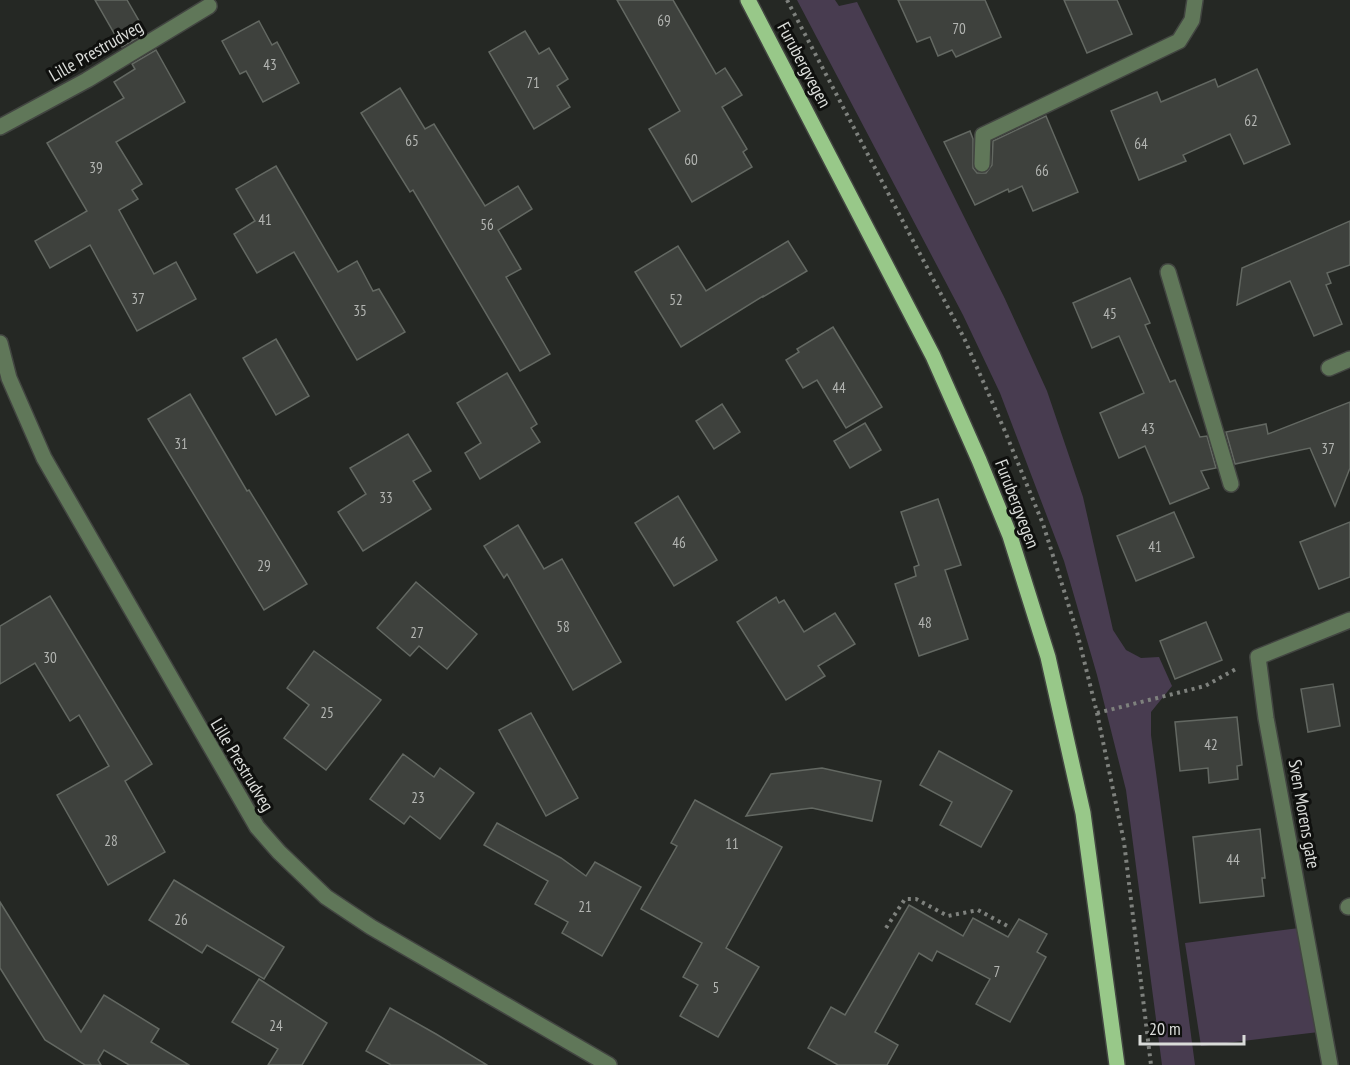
<svg xmlns="http://www.w3.org/2000/svg" width="1350" height="1065" font-family="'PT Sans Narrow',sans-serif">
	<rect width="100%" height="100%" fill="#252824"/>
	<g fill="#483c50">
		<path d="M797,0h38l4,6 18,-4 148,297 42,92 36,106 30,133 13,20 15,8 18,-1 13,29 -21,26v23l44,330h-33l-36,-275 -29,-115 -33,-114 -64,-168 -37,-78z"/>
		<path d="M1299,928l20,104 -118,14 -16,-103z"/>
	</g>
	<g fill="#3e413d" stroke="#636862" stroke-width="1.5">
		<path d="M95,0h32l19,33 -24,14z"/>
		<path d="M617,0h56l43,74 9,-6 17,27 -20,12 25,42 -4,3 9,15 -60,35 -43,-73 31,-18z"/>
		<path d="M898,0h87l16,37 -45,20 -4,-7 -14,6 -8,-19 -13,5z"/>
		<path d="M1064,0h53l15,34 -45,19z"/>
		<path d="M259,21l13,24 5,-3 22,41 -36,19 -17,-31 -6,3 -18,-33z"/>
		<path d="M525,31l14,23 10,-6 19,31 -11,7 13,21 -36,22 -45,-77z"/>
		<path d="M156,50l29,52 -69,40 26,42 -10,6 6,9 -19,11 35,64 22,-12 20,37 -59,32 -47,-86 -40,23 -15,-27 52,-30 -40,-68 77,-45 -10,-16 21,-13 -3,-5z"/>
		<path d="M1257,69l33,75 -46,20 -14,-30 -47,21 3,6 -47,19 -28,-69 46,-19 4,10 54,-23 3,8z"/>
		<path d="M400,88l25,41 9,-5 51,82 33,-20 14,23 -34,21 23,39 -15,8 44,77 -30,17 -107,-181 -3,2 -49,-79z"/>
		<path d="M1046,116l32,76 -45,19 -11,-25 -13,6 -1,-3 -33,16 -31,-63 26,-11 3,8v29l4,5h9l6,-8 1,-24z"/>
		<path d="M276,166l62,106 19,-11 16,30 6,-2 26,43 -48,28 -63,-108 -37,21 -23,-39 21,-13 -19,-32z"/>
		<path d="M1350,221v44l-23,8 4,10 -5,2 16,39 -28,12 -24,-55 -53,24 5,-37z"/>
		<path d="M788,241l19,30 -44,26v-1l-82,51 -46,-75 43,-26 28,45z"/>
		<path d="M1130,278l20,45 -5,2 25,57 5,-2 25,57 7,-1 9,32 -15,3 8,17 -39,16 -25,-58 -26,12 -19,-45 44,-20 -25,-57 -27,12 -19,-45z"/>
		<path d="M833,327l49,80 -36,21 -29,-48 -14,8 -17,-28 13,-8 -2,-3z"/>
		<path d="M276,339l33,57 -33,19 -33,-57z"/>
		<path d="M507,373l30,51 -6,4 9,14 -60,37 -15,-26 16,-10 -24,-40z"/>
		<path d="M190,394l57,97 2,-1 58,94 -43,26 -116,-191z"/>
		<path d="M1350,402v66l-15,38 -25,-58 -75,16 -9,-32 40,-8 2,10z"/>
		<path d="M722,404l18,28 -26,17 -18,-28z"/>
		<path d="M865,423l16,27 -31,18 -16,-27z"/>
		<path d="M408,434l23,37 -18,10 18,28 -68,42 -25,-39 28,-18 -16,-26z"/>
		<path d="M678,496l39,64 -43,26 -39,-63z"/>
		<path d="M938,499l23,66 -16,5 23,69 -49,17 -24,-72 21,-8 -2,-9 5,-2 -18,-53z"/>
		<path d="M1174,512l20,45 -58,24 -19,-45z"/>
		<path d="M1350,522v55l-31,12 -19,-47z"/>
		<path d="M518,525l26,44 18,-10 59,103 -48,28 -66,-116 -3,4 -20,-32z"/>
		<path d="M416,582l61,52 -30,35 -28,-23 -9,10 -33,-28z"/>
		<path d="M50,596l102,168 -27,17 40,71 -57,33 -51,-90 52,-29 -30,-51 -9,6 -35,-58 -35,21v-58z"/>
		<path d="M776,597l3,6 5,-3 20,32 31,-19 20,31 -37,22 7,10 -39,24 -49,-78z"/>
		<path d="M1206,622l16,38 -47,19 -15,-38z"/>
		<path d="M314,651l67,49 -55,70 -42,-32 25,-33 -22,-17z"/>
		<path d="M1333,684l7,42 -32,6 -7,-43z"/>
		<path d="M531,713l47,85 -32,18 -47,-86z"/>
		<path d="M1237,717l5,48 -5,1 1,13 -29,4 -1,-15 -28,3 -5,-49z"/>
		<path d="M939,751l73,40 -31,56 -41,-22 12,-23 -32,-17z"/>
		<path d="M403,754l31,23 6,-9 34,25 -34,46 -30,-23 -6,8 -34,-25z"/>
		<path d="M822,768l59,13 -9,40 -60,-13 -66,8 25,-42z"/>
		<path d="M695,800l87,47 -56,101 33,19 -41,70 -38,-21 18,-31 -15,-8 19,-34 -61,-34 36,-63 -6,-3z"/>
		<path d="M497,823l64,35 25,18 9,-14 46,25 -39,69 -40,-23 6,-11 -33,-18 13,-23 -64,-36z"/>
		<path d="M1260,829l5,49h-3l2,18 -64,7 -7,-66z"/>
		<path d="M174,880l110,67 -20,32 -57,-34 -5,8 -53,-33z"/>
		<path d="M0,902l81,130 23,-37 55,34 -8,13 38,23h-60l-25,-15 -6,10 3,5h-16l-40,-25 -45,-72z"/>
		<path d="M909,905l54,31 10,-18 35,19 11,-18 28,15 -10,18 9,5 -36,65 -34,-18 14,-25 -53,-28 -5,10 -13,-8 -44,79 23,13 -11,20h-49l-30,-17 23,-41 14,8z"/>
		<path d="M259,979l68,44 -25,42h-34l10,-16 -46,-27z"/>
		<path d="M390,1008l46,26 51,31h-96l-25,-14z"/>
	</g>
	<g fill="none" stroke-linecap="round" stroke-linejoin="round">
		<g stroke="#424541" stroke-width="18">
			<g id="minor">
				<path d="M0,127l87,-47 122,-74"/>
				<path d="M982,164l1,-29 196,-94 13,-21 3,-20"/>
				<path d="M1168,272l63,212"/>
				<path d="M0,343l9,35 35,80 213,369 22,25 47,45 45,30 238,138"/>
				<path d="M1329,368l21,-9"/>
				<path d="M1348,907l2,-1"/>
				<path d="M1330,1065l-64,-347 -8,-61 92,-37"/>
			</g>
		</g>
		<g stroke="#424541" stroke-width="18">
			<path id="major" d="M748,0l185,356 46,104 31,76 38,121 35,156 34,252"/>
		</g>
		<g stroke="#7e817d" stroke-width="4" stroke-dasharray="3 4.5" stroke-linecap="butt">
			<path d="M787,0l177,338 40,91 39,95 34,108 20,81 27,129 27,223"/>
			<path d="M1097,713l108,-27 31,-17"/>
			<path d="M886,928l19,-29h11l32,17 30,-6 33,18"/>
		</g>
		<use href="#minor" stroke="#607759" stroke-width="15"/>
		<use href="#major" stroke="#98c889" stroke-width="15"/>
	</g>
	<g text-anchor="middle" stroke-width="6" stroke-linejoin="round" paint-order="stroke">
		<g font-size="15" fill="#b3b5b2">
			<text x="664" y="26">69</text>
			<text x="959" y="34">70</text>
			<text x="270" y="70">43</text>
			<text x="533" y="88">71</text>
			<text x="1251" y="126">62</text>
			<text x="412" y="146">65</text>
			<text x="1141" y="149">64</text>
			<text x="691" y="165">60</text>
			<text x="96" y="173">39</text>
			<text x="1042" y="176">66</text>
			<text x="265" y="225">41</text>
			<text x="487" y="230">56</text>
			<text x="138" y="304">37</text>
			<text x="676" y="305">52</text>
			<text x="360" y="316">35</text>
			<text x="1110" y="319">45</text>
			<text x="839" y="393">44</text>
			<text x="1148" y="434">43</text>
			<text x="181" y="449">31</text>
			<text x="1328" y="454">37</text>
			<text x="386" y="503">33</text>
			<text x="679" y="548">46</text>
			<text x="1155" y="552">41</text>
			<text x="264" y="571">29</text>
			<text x="925" y="628">48</text>
			<text x="563" y="632">58</text>
			<text x="417" y="638">27</text>
			<text x="50" y="663">30</text>
			<text x="327" y="718">25</text>
			<text x="1211" y="750">42</text>
			<text x="418" y="803">23</text>
			<text x="111" y="846">28</text>
			<text x="732" y="849">11</text>
			<text x="1233" y="865">44</text>
			<text x="585" y="912">21</text>
			<text x="181" y="925">26</text>
			<text x="997" y="977">7</text>
			<text x="716" y="993">5</text>
			<text x="276" y="1031">24</text>
		</g>
		<g font-size="18" fill="#dadcd9" stroke="#0f100e">
			<text transform="translate(96 51) rotate(-30)" y="6">Lille Prestrudveg</text>
			<text transform="translate(804 65) rotate(62)" y="6">Furubergvegen</text>
			<text transform="translate(1017 504) rotate(69)" y="6">Furubergvegen</text>
			<text transform="translate(242 765) rotate(59)" y="6">Lille Prestrudveg</text>
			<text transform="translate(1304 814) rotate(80)" y="6">Sven Morens gate</text>
		</g>
	</g>
	<path d="M1140 1035v9h104v-9" fill="none" stroke="#dadcd9" stroke-width="3"/>
	<text x="1149" y="1035" font-size="18" fill="#dadcd9" stroke="#0f100e" stroke-width="4.5" paint-order="stroke">20 m</text>
</svg>
